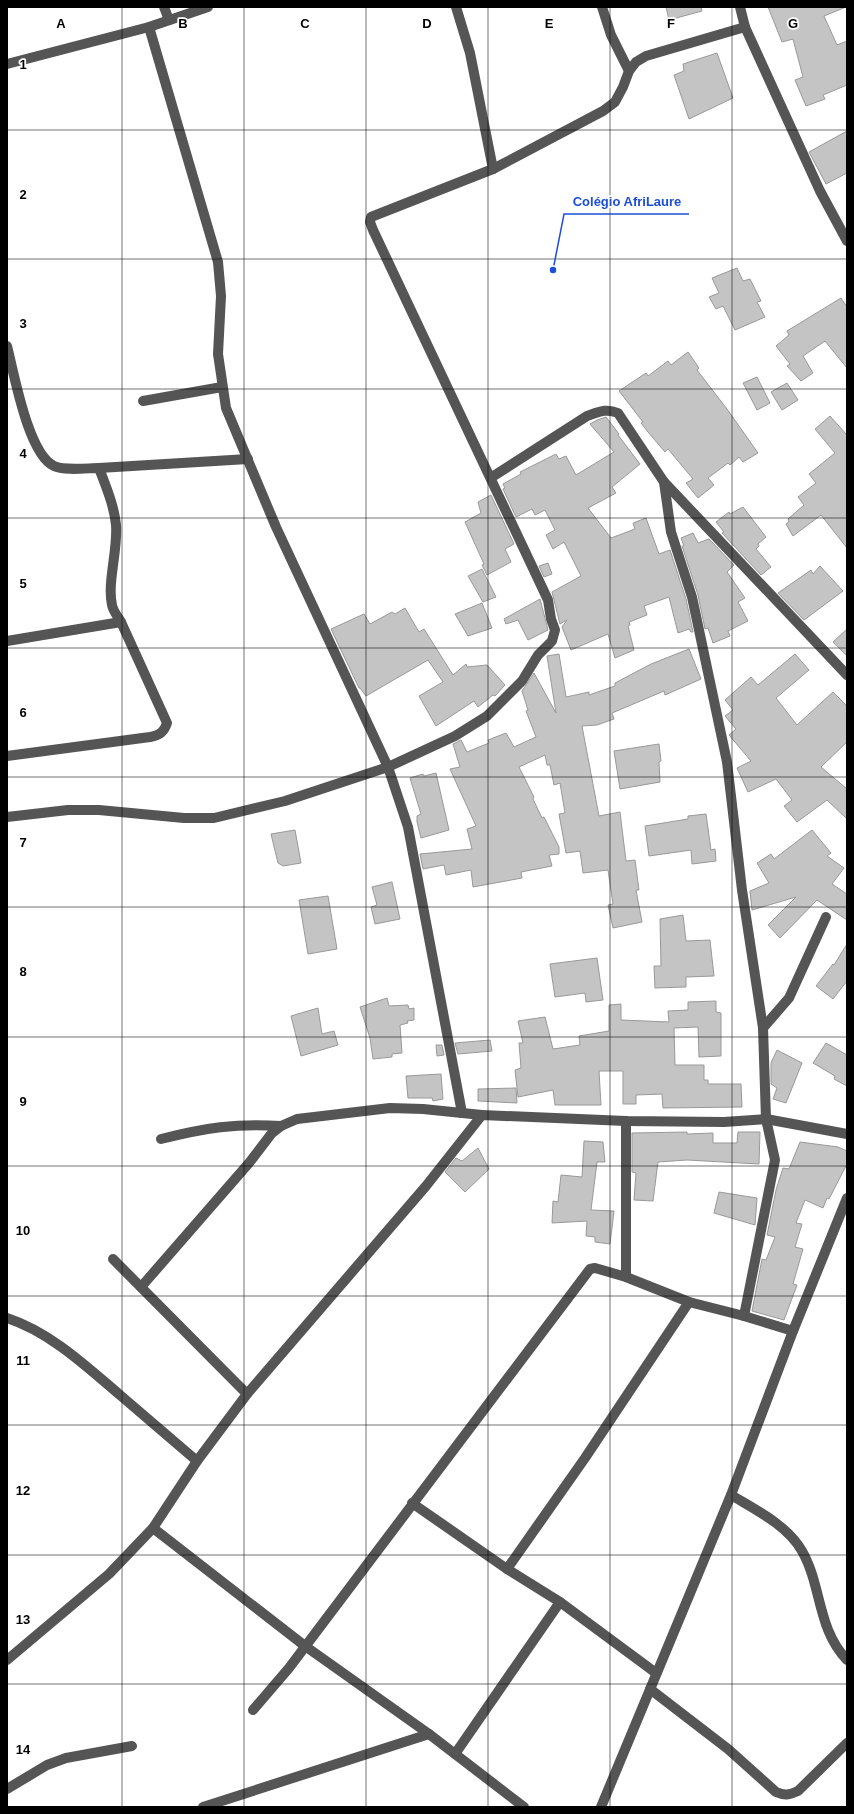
<svg xmlns="http://www.w3.org/2000/svg" width="854" height="1814" font-family="Helvetica,sans-serif">
	<rect width="100%" height="100%" fill="#fff"/>
	<g fill="#c4c4c4" stroke="#999">
		<path d="M666,7h35l1,4 -33,9z"/>
		<path d="M768,7h78l-22,9 13,29 10,-4v44l-24,10 2,4 -19,7 -11,-26 8,-3 -10,-38 -11,3z"/>
		<path d="M717,53l16,45 -44,21 -15,-44 10,-4 -1,-7z"/>
		<path d="M847,131v42l-21,11 -17,-32z"/>
		<path d="M737,268l6,13 7,-2 11,22 -4,1 8,15 -30,13 -12,-24 -7,3 -7,-12 10,-4 -7,-15z"/>
		<path d="M841,298l6,9v61l-22,-27 -22,15 10,17 -12,8 -14,-15 3,-2 -14,-18 13,-11 -2,-4z"/>
		<path d="M688,352l11,16 -2,2 30,39 31,44 -15,9 -4,-5 -9,8 -2,-2 -20,15 6,7 -16,13 -12,-15 7,-4 -25,-30 -3,3 -17,-20 -7,-9 2,-1 -24,-31 27,-18 2,3 20,-15 3,4z"/>
		<path d="M757,377l13,26 -13,7 -14,-27z"/>
		<path d="M787,383l11,17 -16,10 -11,-18z"/>
		<path d="M830,416l17,19v113l-26,-33 -28,21 -7,-12 3,-2 -1,-3 16,-14 -6,-8 18,-14 -7,-9 26,-21 -20,-24z"/>
		<path d="M606,417l13,17 -1,1 22,29 -28,23 4,6 -28,15 23,30 24,-9 -2,-6 13,-5 13,36 11,-4 16,49 7,33h-2l-2,-3 -11,4 -9,-36 -25,9 3,9 -18,7 1,3 -2,1 6,24 -19,8 -7,-24 -37,16 -9,-23 5,-7 -7,4 -8,-32 29,-16 -17,-34 -11,7 -7,-14 9,-5 -10,-20 -10,5 -3,-6 -16,8 -13,-28 2,-1 -2,-4 18,-10 -1,-2 36,-18 3,5 7,-3 10,19 38,-23 -24,-28 7,-4z"/>
		<path d="M491,495l23,49 -9,5 6,13 -24,13 -5,-10 2,-1 -19,-42 16,-9 -3,-11z"/>
		<path d="M743,507l23,30 -8,7 1,2 -3,3 15,18 -10,8 -39,-42 2,-1 -8,-10 13,-10 1,2z"/>
		<path d="M693,533l5,10 11,-4 25,26 -7,7 18,26 -7,4 10,19 -20,10 2,5 -17,7 -5,-15 -3,1 -7,-34 -16,-49h2l-3,-8z"/>
		<path d="M548,563l4,11 -8,3 -5,-11z"/>
		<path d="M820,566l23,25 -39,29 -26,-27 33,-23 2,4z"/>
		<path d="M482,569l14,28 -13,5 -15,-26z"/>
		<path d="M540,599l8,31 -20,10 -10,-20 -12,4 -2,-5z"/>
		<path d="M482,603l10,25 -24,8 -13,-22z"/>
		<path d="M405,608l14,24 5,-3 29,46 13,-11 1,3 20,-2 18,20 -10,11 -2,-1 -15,12 -4,-6 -38,25 -17,-30 24,-14 -15,-22 -62,36 -6,-8h-1l-28,-59 33,-15 6,10 22,-12 3,2z"/>
		<path d="M847,629v27l-14,-14z"/>
		<path d="M689,649l12,30 -36,16 -1,-4 -52,22 2,6 -17,6 -15,1 17,90 21,-4 6,49 9,-1 4,30h-3l6,32 -29,6 -5,-23 5,-1 -5,-34 -25,3 -3,-22 -14,2 -7,-39 6,-1 -5,-30 -6,2 -4,-20h-3l-2,-10 -26,12 15,30 -1,2 9,19 2,-1 15,30v7l-10,1 3,11 -31,6 1,6 -49,9 -2,-17 -25,5 -2,-10 -21,4 -3,-15 52,-5 -5,-20 9,-3 -26,-57 10,-2 -7,-23 8,-4 6,12 22,-9 -1,-3 18,-7 8,14 22,-10 -10,-26 2,-1 -6,-19 12,-18 22,40 -9,-57 12,-2 7,43 23,-5v3l26,-9v-3l36,-19z"/>
		<path d="M795,654l14,16 -33,28 21,27 36,-33 14,14v36l-26,25 26,22v30l-20,-19 -30,22 -13,-16 8,-6 -16,-21 -28,13 -11,-24 14,-7 -22,-26 7,-6 -11,-13 8,-6 -8,-10 26,-23 7,8z"/>
		<path d="M659,744l2,17 -2,1 1,20 -40,7 -6,-38z"/>
		<path d="M436,773l13,57 -28,8 -4,-16v-6l4,-2 -11,-36 13,-4 1,2z"/>
		<path d="M706,814l5,36 4,-1 1,12 -24,3 -1,-14 -42,6 -4,-30 43,-7v-3z"/>
		<path d="M295,830l6,33 -18,3 -5,-3 -7,-29z"/>
		<path d="M812,830l19,23 -4,3 17,12 -12,16 15,10v26l-30,-20 -37,38 -12,-13 28,-28 -44,13 -2,-19 19,-8 -12,-20 14,-9 3,5z"/>
		<path d="M392,882l8,37 -25,5 -4,-17 6,-2 -5,-18z"/>
		<path d="M328,896l9,53 -29,5 -9,-54z"/>
		<path d="M683,915l3,26 24,-1 4,36 -28,1v10l-31,1 -1,-22h7l-1,-47z"/>
		<path d="M847,944v37l-14,18 -17,-13 17,-22 1,1z"/>
		<path d="M597,958l6,42 -17,2 -1,-9 -30,4 -5,-33z"/>
		<path d="M387,998l2,8 19,-1 1,4 5,-1v12l-7,1 1,2 -8,2 2,28 -10,1v3l-19,2 -3,-21 -10,-31z"/>
		<path d="M716,1001v11l5,1v43l-22,1 -1,-30 -24,1 1,37h29v15h4v4h33l1,23 -79,1 -1,-14 -26,1v9h-13v-33h-24l2,34h-46l-2,-15 -35,7 -3,-27 6,-2 -2,-25h4l-5,-22 27,-4 8,32 27,-4 -1,-9 30,-5v-26l12,-1v16l48,2 -1,-11 20,-1v-8z"/>
		<path d="M318,1008l4,26 12,-3 4,14 -37,11 -10,-40z"/>
		<path d="M490,1040l2,11 -34,3 -3,-11z"/>
		<path d="M826,1043l21,12v31l-13,-7 1,-3 -22,-13z"/>
		<path d="M436,1045h6l2,10 -7,1z"/>
		<path d="M777,1050l25,13 -16,40 -13,-4 4,-11 -6,-4v-21z"/>
		<path d="M441,1074l2,25 -10,2 -1,-3h-24l-2,-22z"/>
		<path d="M516,1088l1,15 -39,-2v-12z"/>
		<path d="M687,1132v2l26,-1v10h24l1,-11h22l-1,32 -72,-4 -29,2 -5,39 -19,-1 2,-27 -4,-1v-39z"/>
		<path d="M584,1141l19,1 2,20h-8l-6,48 23,1 -4,33 -15,-2v-5l-9,-1 1,-15 -35,2 1,-22 5,1 3,-27 21,2z"/>
		<path d="M800,1142l38,5 9,4v13l-18,35 -2,-1 -4,10 -18,-8 -9,23 6,1 -7,23 8,2 -10,35 4,1 -13,35 -32,-9 10,-52 4,1 9,-23 -8,-2 9,-45 7,-22 6,1z"/>
		<path d="M478,1148l11,21 -24,23 -20,-20 11,-14 6,3z"/>
		<path d="M719,1192l38,6 -2,27 -41,-12z"/>
	</g>
	<g fill="none" stroke-linecap="round" stroke-linejoin="round">
		<g stroke="#555" stroke-width="10">
			<path d="M164,7l5,13"/>
			<path d="M456,7l14,46 23,116"/>
			<path d="M602,7l9,28 18,36"/>
			<path d="M740,7l5,20 75,164 27,50"/>
			<path d="M149,27l69,235 3,34 -3,58 8,54 50,119 112,240 20,60 54,286"/>
			<path d="M7,64l142,-37 59,-20"/>
			<path d="M7,346c7,27 21,108 47,120 10,5 34,2 45,2 7,19 15,37 17,57 2,25 -9,58 -4,80 1,6 6,12 9,17l46,101c-3,9 -7,12 -17,14l-143,19"/>
			<path d="M143,401l79,-14"/>
			<path d="M99,468l149,-9"/>
			<path d="M492,477l95,-61c12,-4 19,-8 31,-3l46,69 183,193"/>
			<path d="M664,482l7,50 21,65 35,165 15,128 21,138 3,91 9,41 -31,156"/>
			<path d="M7,641l114,-19"/>
			<path d="M7,817l61,-7h31l85,8h30l71,-17 103,-34 67,-31 32,-20 35,-35 16,-26 14,-14 3,-11 -4,-11 -3,-19 -175,-370 -3,-8 1,-5 122,-48 110,-58 12,-9 8,-15 6,-16 7,-9 10,-6 99,-29"/>
			<path d="M763,1028l26,-30 37,-81"/>
			<path d="M161,1139c44,-11 74,-16 120,-13"/>
			<path d="M113,1259l134,135"/>
			<path d="M626,1277v-156"/>
			<path d="M141,1287l108,-124 23,-30 9,-7 16,-7 93,-11 33,1 59,6"/>
			<path d="M7,1318c43,14 79,48 113,77 26,22 51,44 77,66"/>
			<path d="M731,1495c25,15 56,30 71,56 20,35 15,78 45,109"/>
			<path d="M412,1503l95,66 53,33 96,71"/>
			<path d="M153,1528l152,118 124,88 95,73"/>
			<path d="M507,1569l78,-111 104,-156"/>
			<path d="M7,1660l102,-86 44,-46 44,-67 50,-67 179,-208 56,-71 144,6 98,1 42,-3 81,15"/>
			<path d="M650,1689l78,60 48,43c9,4 13,3 22,-1l49,-48"/>
			<path d="M253,1710l36,-42 301,-399 5,-1 31,9 63,25 55,14 49,15"/>
			<path d="M455,1754l105,-152"/>
			<path d="M7,1789l40,-24 19,-7 66,-12"/>
			<path d="M203,1807l226,-73"/>
			<path d="M601,1807l130,-312 62,-164 54,-133"/>
		</g>
	</g>
	<path fill="none" stroke="#000" stroke-width="1" stroke-opacity="0.55" d="M122,7v1800M244,7v1800M366,7v1800M488,7v1800M610,7v1800M732,7v1800M7,130h840M7,259h840M7,389h840M7,518h840M7,648h840M7,777h840M7,907h840M7,1037h840M7,1166h840M7,1296h840M7,1425h840M7,1555h840M7,1684h840"/>
	<g font-size="13" text-anchor="middle" font-weight="bold" fill="#000" stroke="#fff" stroke-width="3.5" stroke-linejoin="round" paint-order="stroke">
		<text x="61" y="28">A</text>
		<text x="183" y="28">B</text>
		<text x="305" y="28">C</text>
		<text x="427" y="28">D</text>
		<text x="549" y="28">E</text>
		<text x="671" y="28">F</text>
		<text x="793" y="28">G</text>
		<text x="23" y="69">1</text>
		<text x="23" y="199">2</text>
		<text x="23" y="328">3</text>
		<text x="23" y="458">4</text>
		<text x="23" y="588">5</text>
		<text x="23" y="717">6</text>
		<text x="23" y="847">7</text>
		<text x="23" y="976">8</text>
		<text x="23" y="1106">9</text>
		<text x="23" y="1235">10</text>
		<text x="23" y="1365">11</text>
		<text x="23" y="1495">12</text>
		<text x="23" y="1624">13</text>
		<text x="23" y="1754">14</text>
	</g>
	<path fill="none" stroke="#1d4ed8" stroke-width="1.5" d="M553 270L564 214H689"/>
	<circle fill="#1d4ed8" stroke="#fff" stroke-width="1.5" cx="553" cy="270" r="4"/>
	<g font-size="13" text-anchor="middle" font-weight="bold" fill="#1d4ed8" stroke="#fff" stroke-width="3.5" stroke-linejoin="round" paint-order="stroke">
		<text x="627" y="206">Colégio AfriLaure</text>
	</g>
	<rect width="854" height="1814" fill="none" stroke="#000000" stroke-width="16"/>
</svg>
